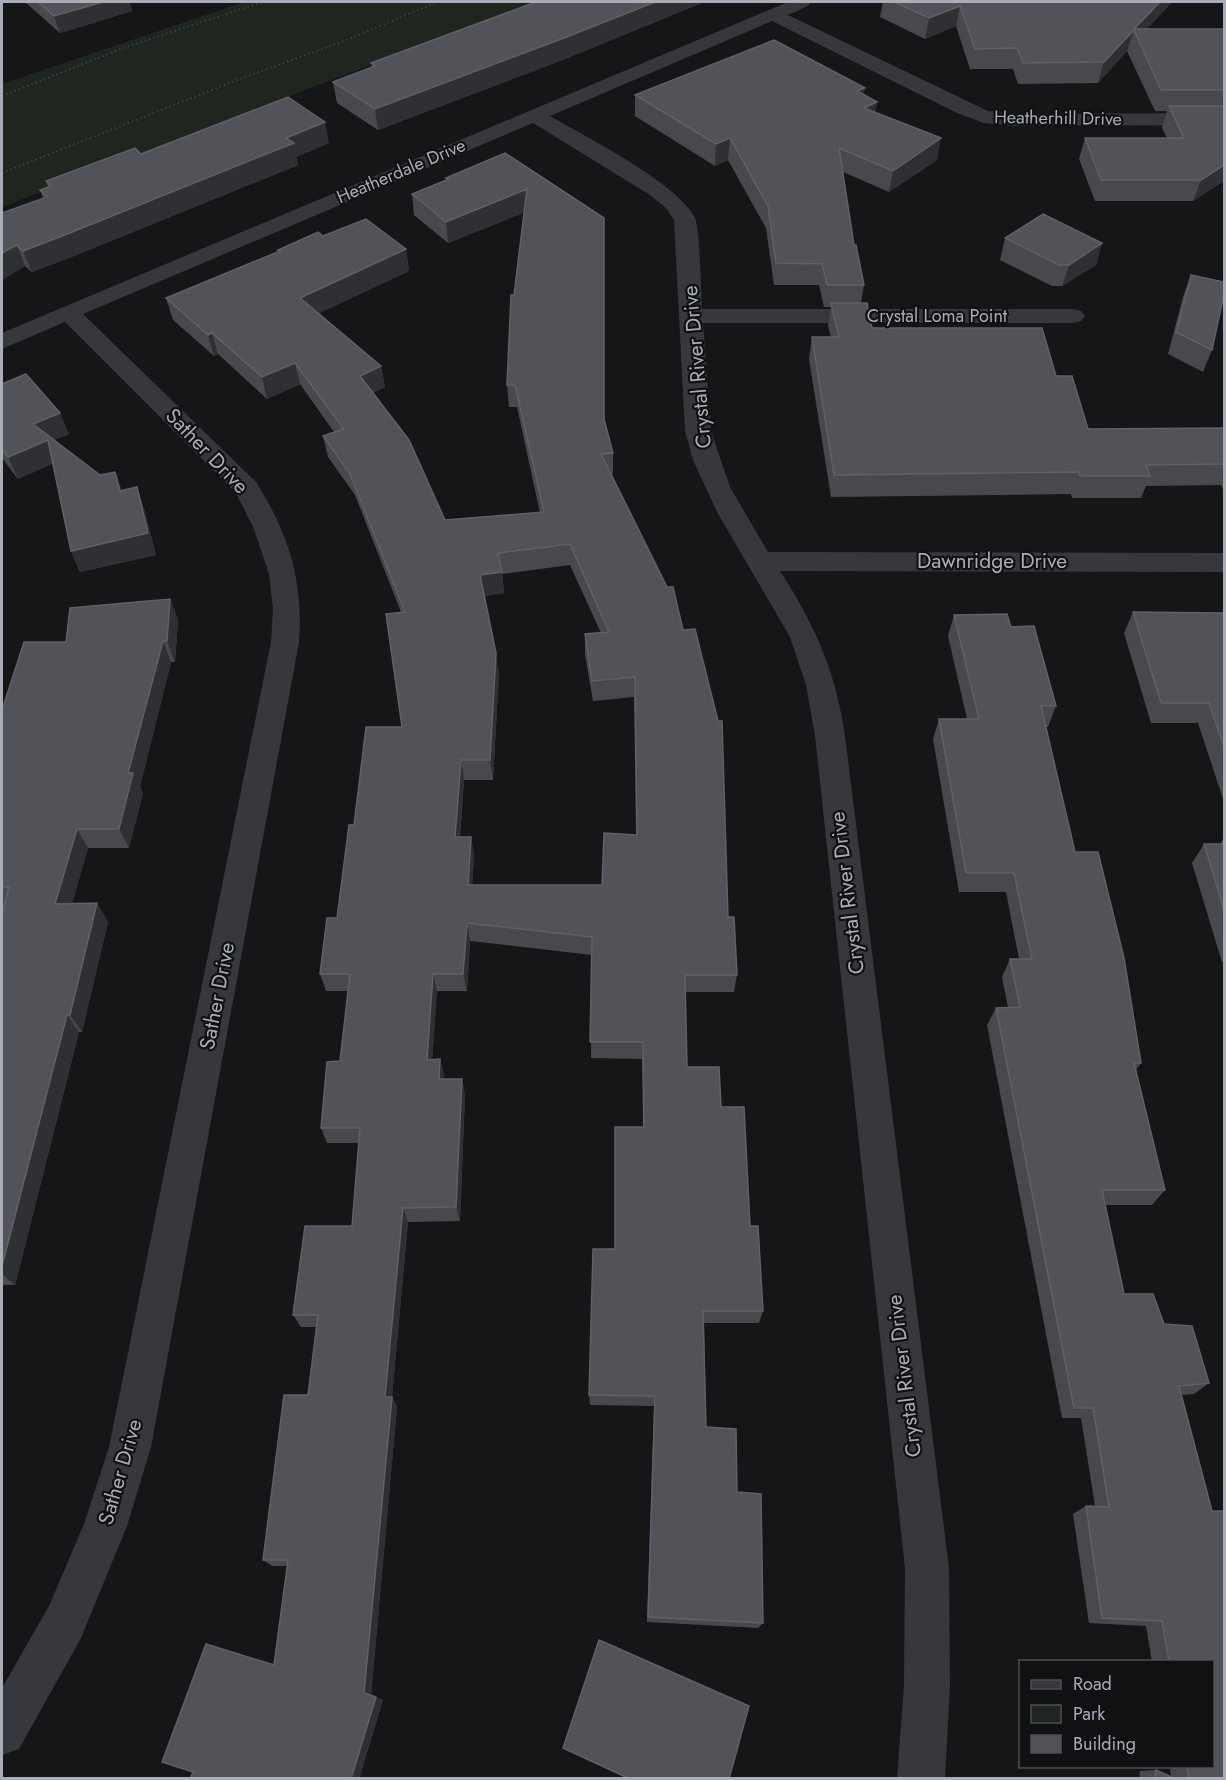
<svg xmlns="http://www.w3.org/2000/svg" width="1226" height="1780" font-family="Jost,sans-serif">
	<rect width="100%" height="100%" fill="#161618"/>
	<path fill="#1e261f" d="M244,2h290l-532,205v-123z"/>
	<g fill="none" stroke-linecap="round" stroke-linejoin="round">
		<g stroke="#3d3f44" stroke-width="2" stroke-dasharray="1.5 3" stroke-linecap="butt">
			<path d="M2,96l124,-49 137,-45"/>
			<path d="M2,173l235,-93 107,-39 93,-39"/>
		</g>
		<path fill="#37383d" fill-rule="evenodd" d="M788,2h23l-3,4 -20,9 200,96 25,3 211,-1v12l-211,1 -29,-3 -27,-10 -185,-92 -222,95c36,21 128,67 145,102 5,12 6,73 7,91h371l8,2 4,5 -4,5 -8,2h-370l8,108 19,56 38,65 456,1v19l-444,-1c35,54 56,101 65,165l104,832 1,117 -5,93h-48l7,-93 1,-117 -90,-832 -9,-51 -16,-48 -73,-125 -24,-52 -8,-29 -11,-211 -7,-11 -17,-14 -117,-72 -450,191 173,168c32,50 48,100 43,160l-148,805 -24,79 -46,112 -62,111 -17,6v-67l47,-82 35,-82 25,-77 162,-805 2,-33 -4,-35 -15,-45 -18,-36 -171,-171 -63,27v-16z"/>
	</g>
	<g fill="#47494d" fill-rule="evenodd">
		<path d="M25,2h104l3,9 -72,22z"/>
		<path d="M536,2h168l-139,57 -187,71 -41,-27 -4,-21 39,-15 -1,-4z"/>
		<path d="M883,2h289l-25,27h77v152l-31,20h-98l-16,-42 6,-21h82l-5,-10 5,-17h-12l-28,-60 -29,32 -80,1 -5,-15h-43l-14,-43 -31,13 -45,-22z"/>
		<path d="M635,95h229l11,17 62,48 -48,32 -46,-20 11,73 10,40 -3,18 11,25 184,48 32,53 136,-1v64l-3,-7 -75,1 -5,12h-69l-1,-4 -240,3 -22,-138 3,-22h19l-3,-12 3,-18h-7l-5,-22h-45l-8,-57 -38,-68 -13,6 -80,-50z"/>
		<path d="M329,143l-33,14 2,8 -224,91 -42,16 -7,-6 -23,14v-67l41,-15 -3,-8 8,-3 -2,-6 95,-27z"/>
		<path d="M505,153l99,267 9,33v21h-2l117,443 9,58 -3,17h-49l2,75 34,40 29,119 13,85 -4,12h-55l2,104 31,65 26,131 -5,5 -111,-6 7,-216 -64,-1 -1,-10 26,-146 28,-122 -1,-68 -51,-1 1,-103 -122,-14 -3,50h-30l-5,68h8l4,17 -1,3h19l3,16 -5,126 -52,1 -16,175 5,10 -26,288 12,5 -24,79h-169l84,-114 14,-99h-16l-9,-6 45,-165 9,-68h-16l-8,-12 59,-89 7,-83h-32l-6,-15 19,-67 8,-70h-22l-6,-17 17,-56 17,-93 48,-98 -1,-115 -46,-117 -27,-38 -5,-21 11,-4 -34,-48 -33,15 -49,-45 -4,2 -41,-36 -7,-22 113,-46 -1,-2 45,-14 83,13 3,22 -90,42 62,53 4,21 -12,6 72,127 95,-7 -23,-106h-8l-2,-22 7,-90 11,-83 -77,31 -34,-28 -2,-21 34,-14v-2zM570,565l31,68 -16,1v21l8,46 41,-4 2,137 -34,51h-130l2,-29 -3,-19h-11l4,-57h29l6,-107 -15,-77 20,-3 -2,-19z"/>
		<path d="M1005,238l97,5 -6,22 -34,21h-10l-52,-26z"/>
		<path d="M1191,275l21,75 -9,22 -35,-18 15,-57z"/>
		<path d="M2,384l67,50 -15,6 46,35 22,16 15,-4 7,22 12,46 -76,17 -9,-21 -18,-88 -35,16 -16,-21z"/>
		<path d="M170,599l8,21 -3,42h-4l-31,124 3,7 -14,55h-41l-16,55h25l11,19 -26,110h-3l-64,253h-13v-371l2,-8h-2v-196l64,-68z"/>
		<path d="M1133,612l91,1v189l-26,-79h-47l-27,-90z"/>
		<path d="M1007,614l4,13 23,-1 22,80 -8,21h-2l29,125h23l26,106 17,105 -5,7 29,120 -13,15h-47l19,89h29l11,30 28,2 17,57 -15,11 -13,1 31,116h12v268h-85l1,-8 16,-1 15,7 -1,-10h42v-105h-60l-6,-36 -57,-3 -16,-109 13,-8h9l-14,-88h-19l-75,-393 9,-17 12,-1 -6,-30 8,-18h9l-13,-67h-47l-26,-153 6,-20h28l-19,-83 6,-21z"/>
		<path d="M1224,837v125h-2l-30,-99 12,-19h16z"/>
	</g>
	<g fill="#2f3033">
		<path d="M103,2h26l3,9 -72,22 -6,-17z"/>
		<path d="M655,2h49l-139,57 -187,71 -3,-21z"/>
		<path d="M1160,2h12l-34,37 -4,-10z"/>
		<path d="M960,6l-4,20 -31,13 4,-21z"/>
		<path d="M1134,30l-7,21 -29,32 6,-21z"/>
		<path d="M865,88l-3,21 -5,-18z"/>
		<path d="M877,102l-3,21 -10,-15z"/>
		<path d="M325,122l4,21 -33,14 2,8 -224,91 -42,16 -9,-21 263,-113z"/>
		<path d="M730,138l-2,22 -13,6 1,-22z"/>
		<path d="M941,138l-4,22 -48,32 4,-21z"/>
		<path d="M1224,165v16l-31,20 8,-21z"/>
		<path d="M527,189l2,22 -81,32 -2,-21z"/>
		<path d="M1102,243l-6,22 -34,21 7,-21z"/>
		<path d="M17,245l8,21 -23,14v-27z"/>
		<path d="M406,249l3,22 -104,49 -5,-22z"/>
		<path d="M212,333l6,21 -4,2 -6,-21z"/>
		<path d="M295,363l5,21 -33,15 -5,-22z"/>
		<path d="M381,366l4,21 -21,10 -4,-21z"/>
		<path d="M60,413l9,21 -20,8 8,20 -39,17 -10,-22 25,-33z"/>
		<path d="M115,472l8,21 -3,-2z"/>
		<path d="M137,487l7,22 12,46 -76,17 -9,-21z"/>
		<path d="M502,572l2,21 -22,4 -2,-22z"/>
		<path d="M170,599l8,21 -3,42 -8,-21z"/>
		<path d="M163,641l8,21 -31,124 3,7 -14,55 -10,-19 9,-56z"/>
		<path d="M496,653l3,20 -6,107 -3,-20z"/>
		<path d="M461,760l3,20 -6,76 -3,-19z"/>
		<path d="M77,829l11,19 -21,74 -12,-18z"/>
		<path d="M471,837l3,19 -3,47 -3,-18z"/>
		<path d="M97,903l11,19 -26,110 -12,-17z"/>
		<path d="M467,923l3,18 -3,50 -4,-17z"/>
		<path d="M433,974l4,17 -6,85 -4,-16z"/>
		<path d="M67,1015l12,17 -64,253 -13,-11v-8z"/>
		<path d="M440,1059l4,17 -1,20 -4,-17z"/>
		<path d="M462,1079l3,16 -5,126 -4,-14z"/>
		<path d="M403,1208l5,14 -16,175 5,10 -26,289 -7,-3 21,-296z"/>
		<path d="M376,1697l7,3 -24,79h-8z"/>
	</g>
	<g fill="#525359" stroke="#5f6168" stroke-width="1.5" fill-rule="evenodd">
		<path d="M38,2h65l-49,14z"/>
		<path d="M536,2h119l-91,36 -189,71 -42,-27 42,-16 -4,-3z"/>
		<path d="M894,2h266l-26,27h90v61h-63l-27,-60 -30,32 -81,1 -6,-15 -42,1 -15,-43 -31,12z"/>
		<path d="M774,40l91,48 -8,3 20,11 -13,6 77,30 -48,33 -54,-23 15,97h2l8,40h-37l-5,-21 -46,-1 -8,-57 -38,-68 -14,6 -81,-49z"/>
		<path d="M288,97l37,25 -39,16 8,5 -227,91 -44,17 -6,-6 -15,8v-40l45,-16 -7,-7 11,-4 -5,-5 89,-33 6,6z"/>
		<path d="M1169,106h55v59l-23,15h-100l-16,-42h99z"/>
		<path d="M505,153l99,65v201l9,34 -12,1 66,133h6l10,43 12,-1 23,92h4l6,196h6l3,58h-52l2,92h32l2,40h23l6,119h8l5,85h-60l3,116 30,2 1,63 24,2 2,129 -115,-6 7,-221 -66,-1 4,-146h22v-122h29l-1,-85h-53l2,-105 -125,-14 -4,51h-30l-6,86 13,-1 -1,20h23l-6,128 -53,1 -18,189h7l-28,296 12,4 -25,82h-161l3,-7 -31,-10 44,-118 68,21 14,-105h-25l21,-165h24l10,-80h-25l12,-89h47l8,-98h-39l6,-66 13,-1 10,-87h-30l7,-56h10l12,-93h5l12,-98h36l-16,-113 19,-2 -55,-138 -27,-38 21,-7 -49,-66 -33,14 -50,-44 -4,2 -42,-37 114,-47 -2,-1 40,-18 5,4 43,-17 40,30 -106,49 81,68 -21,10 49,64 36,80 99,-8 -29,-127h-8l4,-90h3l13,-106 -81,33 -34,-28 37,-15 -3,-1zM570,544l39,88 -24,2 7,47 43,-4 2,158 -33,-2 -2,52h-134l3,-48h-16l6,-77h29l6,-107 -16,-78 22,-3 -4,-19z"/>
		<path d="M1043,214l59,29 -33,22h-10l-54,-27z"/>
		<path d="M1191,275l33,7v12l-12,56 -36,-18z"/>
		<path d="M831,303h36l5,25h170l14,48h16l16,53 136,-1v36l-78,1 4,11h-70l-1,-4 -245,3 -22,-138h27z"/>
		<path d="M26,374l34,39 -27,11 67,51 15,-3 5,19 17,-4 11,46 -77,18 -23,-111 -40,17 -6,-8v-65z"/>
		<path d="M170,599l-3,42h-4l-35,132h5l-14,56h-42l-22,75 42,-1 -27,112h-3l-65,251v-352l7,-27h-7v-177l22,-68h42l4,-34z"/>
		<path d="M1133,612l91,1v134l-15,-44h-48z"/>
		<path d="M1007,614l4,13 23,-1 22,80h-15l34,146h23l26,106 17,105h-7l31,127h-63l22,104h29l11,30 28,2 17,57 -30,3 33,125h12v268h-35l-2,-12h25v-105h-43l-7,-41 -60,-3 -16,-112 23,1 -16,-99h-19l-78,-400 24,-1 -10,-48h22l-18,-86h-48l-27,-154h40l-25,-104z"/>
		<path d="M1204,844h20v66z"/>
		<path d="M599,1640l150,66 -20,73h-99l-67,-31z"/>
		<path d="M1156,1770l20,9h-21z"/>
	</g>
	<g text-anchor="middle" stroke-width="4.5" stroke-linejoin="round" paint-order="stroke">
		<g font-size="18" fill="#a8adb8" stroke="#111113">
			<text transform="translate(1058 118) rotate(1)" y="6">Heatherhill Drive</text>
			<text transform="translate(401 171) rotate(-23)" y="6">Heatherdale Drive</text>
			<text x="937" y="322">Crystal Loma Point</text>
		</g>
		<g font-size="21" fill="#a8adb8" stroke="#111113">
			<text transform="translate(697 367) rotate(-95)" y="7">Crystal River Drive</text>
			<text transform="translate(207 451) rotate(46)" y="7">Sather Drive</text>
			<text x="992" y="568">Dawnridge Drive</text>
			<text transform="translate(847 893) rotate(-97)" y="7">Crystal River Drive</text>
			<text transform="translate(217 996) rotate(-79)" y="7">Sather Drive</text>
			<text transform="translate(904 1376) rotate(-97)" y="7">Crystal River Drive</text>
			<text transform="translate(120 1472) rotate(-74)" y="7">Sather Drive</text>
		</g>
	</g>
	<rect width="1226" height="1780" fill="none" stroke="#a8adb8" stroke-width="6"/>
	<rect x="1019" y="1660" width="195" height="108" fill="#111113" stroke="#4d4f55" stroke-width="1.5"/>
	<rect x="1031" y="1680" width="30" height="9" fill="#37383d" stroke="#4d4f55" stroke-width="1.5"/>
	<text x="1073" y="1690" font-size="18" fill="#a8adb8">Road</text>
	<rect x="1031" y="1705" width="30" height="18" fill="#1e261f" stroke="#4d4f55" stroke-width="1.5"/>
	<text x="1073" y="1720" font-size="18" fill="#a8adb8">Park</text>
	<rect x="1031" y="1735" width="30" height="18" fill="#525359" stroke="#4d4f55" stroke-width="1.5"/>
	<text x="1073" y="1750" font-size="18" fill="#a8adb8">Building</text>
</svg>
